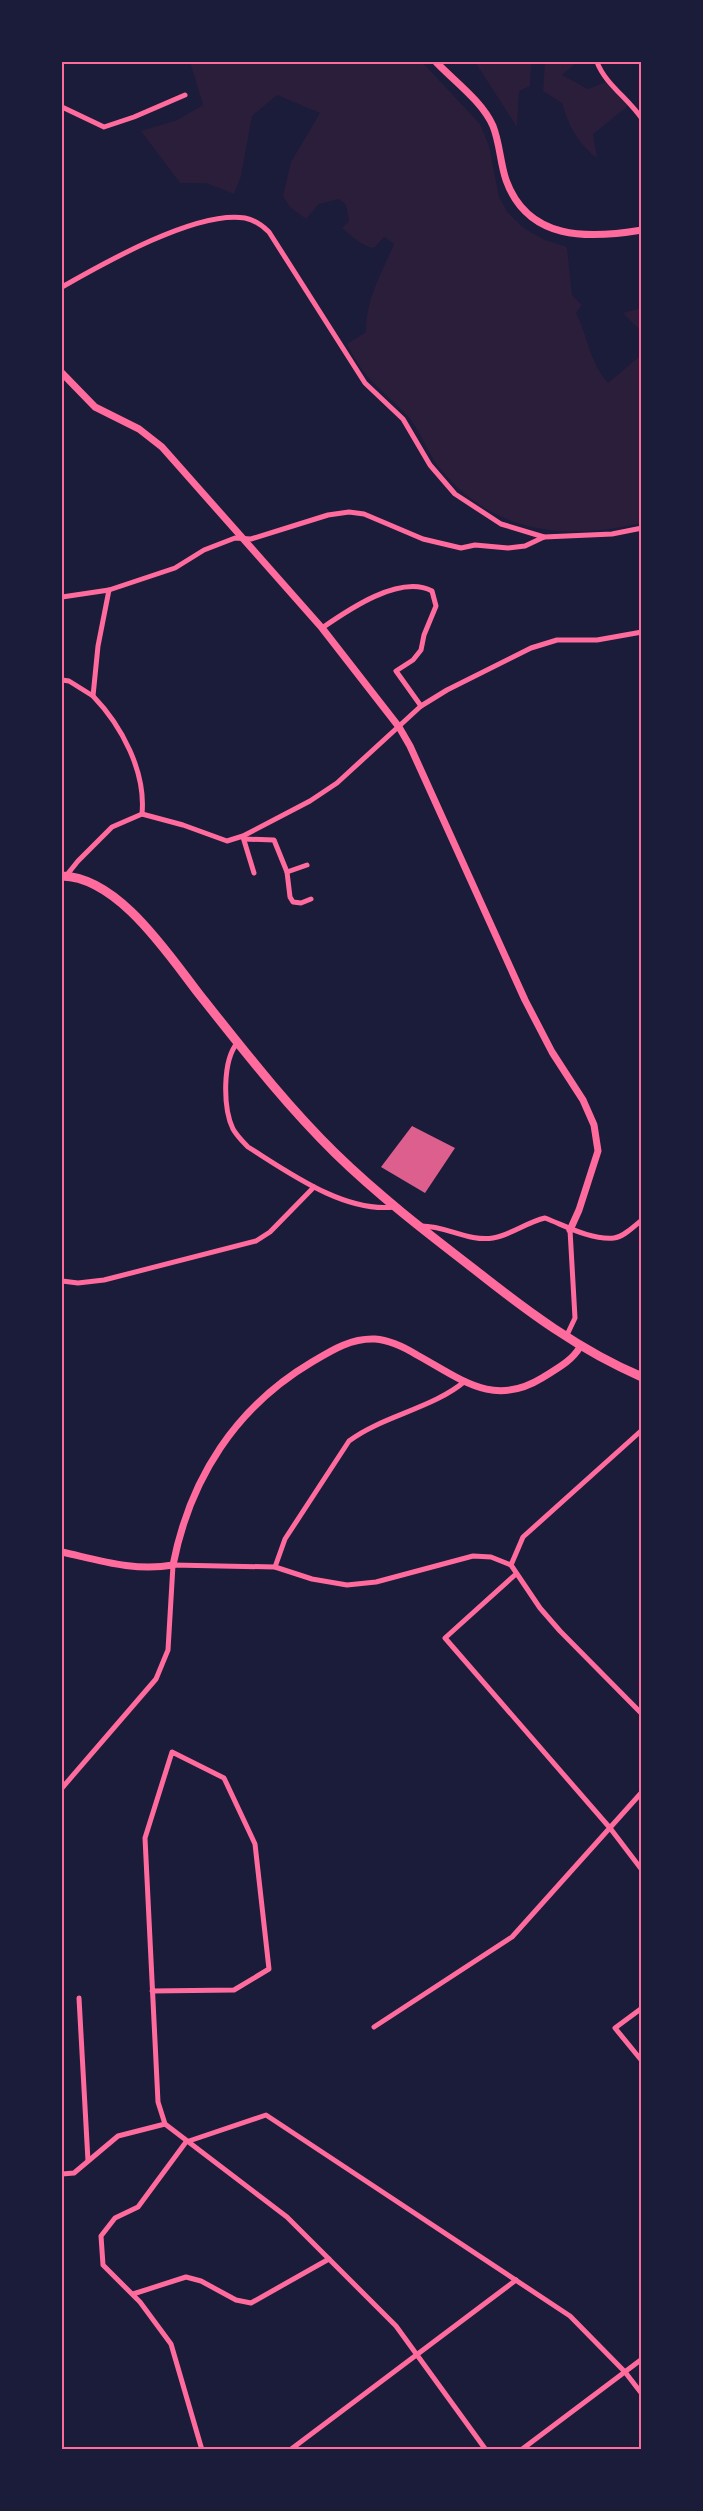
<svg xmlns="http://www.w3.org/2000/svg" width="703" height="2511" font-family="Lora,serif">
	<rect width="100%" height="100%" fill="#1b1b3a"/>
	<g fill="#2a1e3b">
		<path d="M190,62h232l58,62 9,22 10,51 9,16 17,16 20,11 22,7 5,48 10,10 -6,8c12,24 14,50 32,70l33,-28v168c-75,18 -147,10 -199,-52 -13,-15 -19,-35 -31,-51 -14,-17 -34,-31 -48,-49 -6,-8 -11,-18 -16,-27l19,-12c0,-33 15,-58 28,-88l-10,-7 -10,11c-13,-2 -22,-12 -32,-20l7,-7 -3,-16 -7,-6 -20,5 -13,15 -15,-11 -8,-12 8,-34 29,-49 -43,-18 -25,21 -11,60 -7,18 -28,-11h-26l-39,-52 36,-11 26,-15z"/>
		<path d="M475,62h63l-7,3 -1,21 -11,5 -2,36z"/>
		<path d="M545,62h32l-15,13 26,14 18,-7 22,24 -35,28 4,24c-20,-15 -28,-32 -35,-55l-19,-12z"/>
		<path d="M641,308h1l-1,23 -18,-18z"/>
	</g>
	<path fill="#dd5f8e" d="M412,1126l43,22 -30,45 -44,-26z"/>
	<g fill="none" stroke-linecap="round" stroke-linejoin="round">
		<g stroke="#ff6b9d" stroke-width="5">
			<path d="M597,62c8,22 32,37 45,57"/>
			<path d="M62,107l42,20 30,-10 51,-22"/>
			<path d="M62,287c42,-24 135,-77 183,-69 10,2 17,7 24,14l96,151 38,36 27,46 25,29 46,30 43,13 68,-3 30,-6"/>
			<path d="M109,590l-11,56 -5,50c29,30 53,76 49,118"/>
			<path d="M62,597l47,-7 66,-22 29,-18 31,-12 16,1 77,-24 21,-3 15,2 59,25 38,9 14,-3 33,3 17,-2 19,-9"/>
			<path d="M322,628c26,-18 78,-54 110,-37l4,15 -12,29 -3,15 -8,10 -17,11 25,35"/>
			<path d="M62,680l7,1 24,15"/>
			<path d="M243,837l11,36"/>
			<path d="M244,839l30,1 13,32 3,25 3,5 8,1 10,-4"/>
			<path d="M287,872l20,-7"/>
			<path d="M66,876l12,-15 34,-34 30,-13 41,11 44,16 16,-5 67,-35 27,-18 84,-77 26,-16 84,-42 26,-8h40l45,-8"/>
			<path d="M238,1042c-16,18 -15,66 -5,87 4,7 9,12 15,18 40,25 96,66 146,60"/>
			<path d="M420,1226c25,-1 48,16 73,12 18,-3 34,-16 52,-20 21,8 45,22 69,20 10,-1 20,-12 28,-18"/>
			<path d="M62,1281l16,2 26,-3 152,-39 14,-9 44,-45"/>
			<path d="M566,1337l9,-19 -5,-88"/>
			<path d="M511,1565l12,-28 119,-107"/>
			<path d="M275,1567l10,-28 64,-98c33,-25 85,-33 116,-60"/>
			<path d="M516,1574l-71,64 165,190 32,42"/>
			<path d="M62,1788l94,-109 12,-29 5,-85 102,2 37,12 35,6 29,-3 97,-26 18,1 20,8 29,43 20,23 82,83"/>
			<path d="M79,1998l9,163"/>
			<path d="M642,2008l-27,20 27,33"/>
			<path d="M374,2027l138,-90 130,-145"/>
			<path d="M165,2124l122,93 109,109 90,124"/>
			<path d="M62,2174l12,-1 44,-37 47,-12 -7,-22 -13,-264 27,-86 52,26 31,66 14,125 -35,21 -82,1"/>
			<path d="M133,2294l53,-17 15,4 35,19 15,3 78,-44"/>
			<path d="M202,2450l-31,-106 -31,-42 -37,-37 -2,-29 14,-18 23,-11 48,-65 80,-27 304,201 55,56 17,22"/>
			<path d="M290,2450l226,-170"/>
			<path d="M521,2450l121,-91"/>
		</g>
		<g stroke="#ff6b9d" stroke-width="7">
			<path d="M436,62c18,19 46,39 57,64 7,18 7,36 13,54 22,61 82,59 136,50"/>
			<path d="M62,373l33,34 44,22 23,18 160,181 77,99 11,19 115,254 27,52 31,48 11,25 4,26 -19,59 -9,20"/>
			<path d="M62,1552c36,8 73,20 111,13 17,-87 63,-158 139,-203 20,-12 39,-24 63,-23 15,1 29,8 42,16 44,24 76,53 125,23 14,-9 29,-16 38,-31"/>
		</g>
		<path stroke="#ff6b9d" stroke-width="9" d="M62,876c56,1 106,78 137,118 43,54 86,110 136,159 43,42 91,79 139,116 53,42 105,81 168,108"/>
	</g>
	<rect width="703" height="2511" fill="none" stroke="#1b1b3a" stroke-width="126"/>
	<rect x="63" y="63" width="577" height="2385" fill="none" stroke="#ff6b9d" stroke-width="2"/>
</svg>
